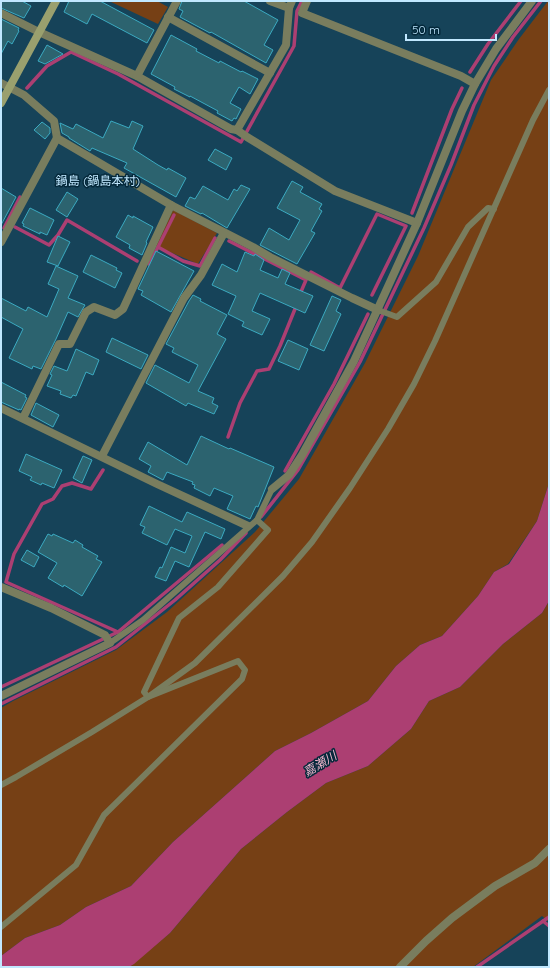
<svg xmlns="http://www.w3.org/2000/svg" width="550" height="968" font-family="Quicksand,'Noto Sans JP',sans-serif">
	<rect width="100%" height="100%" fill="#164359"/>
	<g fill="#764015">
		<path d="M109,1h48l11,6 -10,17z"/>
		<path d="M548,1l1,482 -12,38 -29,43 -14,8 -16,24 -36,40 -22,9 -24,21 -28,35 -57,32 -36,18 -102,91 -42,44 -45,21 -26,18 -35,13 -24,18v-248l12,-7 103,-51 51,-38 88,-80 44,-53 66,-116 53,-107 73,-176 28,-41z"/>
		<path d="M173,210l44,23 -19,31 -42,-18z"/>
		<path d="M549,601v321l-7,-6 -69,51h-344l41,-34 71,-84 46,-37 39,-29 42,-17 43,-37 18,-28 31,-14 43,-43 39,-31z"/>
	</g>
	<path fill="#ac3f72" d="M549,483v118l-7,12 -39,31 -43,43 -31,14 -18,28 -43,37 -42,17 -39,29 -46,37 -71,84 -36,31 -5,3h-128v-11l24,-18 35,-13 26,-18 45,-21 42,-44 102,-91 36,-18 57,-32 28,-35 24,-21 22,-9 36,-40 16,-24 15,-8 28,-43z"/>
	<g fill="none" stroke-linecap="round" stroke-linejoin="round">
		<g stroke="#ac3f72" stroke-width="3.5">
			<path d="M470,72l18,-28 33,-43"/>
			<path d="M27,88l20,-22 24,-14 47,22 123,68 53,-96 3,-35 5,-10"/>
			<path d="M412,213l40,-104 10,-21"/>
			<path d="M15,227l34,18 9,-10 9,-15 70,41"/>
			<path d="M4,228l16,-31"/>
			<path d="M229,241l77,39 -6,14"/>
			<path d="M158,247l16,-32"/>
			<path d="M149,264l9,-17 25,14 17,5 15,-28"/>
			<path d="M311,272l29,16 37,-74 29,12 -34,69"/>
			<path d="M228,437l12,-34 17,-32 12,-2 11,-23 17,-42"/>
			<path d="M103,470l-12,19 -19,-6 -10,3 -9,13 -11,5 -28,50 -8,28 112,50"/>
			<path d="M285,471l49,-87 34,-70"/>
			<path d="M261,517l37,-47 62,-108 64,-134 27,-63 23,-60 20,-39 19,-29 28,-36"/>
			<path d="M1,687l117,-55 104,-87"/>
			<path d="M1,704l115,-57 59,-47 45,-40 26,-27"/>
			<path d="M543,921l6,5"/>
			<path d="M477,967l72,-50"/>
		</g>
	</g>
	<g fill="#2c636f" stroke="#3baac1">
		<path d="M1,1h21l9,5 -7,12 -23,-10z"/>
		<path d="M69,1h31l54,29 -7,13 -55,-29 -5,10 -23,-12z"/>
		<path d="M182,1h62l34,19 -14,25 9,5 -7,13 -55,-31 -1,1 -30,-16 3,-6 -4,-2z"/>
		<path d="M1,19l18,9 -1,2 1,1 -7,13 -4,-3 -7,13z"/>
		<path d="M171,35l26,14 -1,2 23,12 1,-2 21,11 1,-1 16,8 -8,15 -11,-7 -9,16 11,6 -5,10 -2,-1 -2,3 -15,-8 1,-2 -28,-15v1l-16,-8 1,-2 -24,-13z"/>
		<path d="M47,45l16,9 -18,10 -7,-3z"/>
		<path d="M111,121l18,7 3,-7 11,5 -10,23 25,16 9,5 1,-2 18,10 -10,19 -52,-29 3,-5 -35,-15 -2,3 -21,-13v-1l-7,-4 -2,-10 13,6 3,-5 27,14z"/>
		<path d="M42,122l8,6v5l-5,6 -11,-9z"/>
		<path d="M215,149l17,9 -6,12 -18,-10z"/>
		<path d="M292,181l11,6 -3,5 22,12 -3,5 3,2 -11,20 4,2 -18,31 -37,-19 9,-17 20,12 11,-20 -23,-12z"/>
		<path d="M241,185l9,4 -23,39 -25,-15 -1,1 -16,-8 5,-9 5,2 8,-13 25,14 6,-11 3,2z"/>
		<path d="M1,188l15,9 -15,28z"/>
		<path d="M67,192l11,7 -11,18 -11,-7z"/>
		<path d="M30,208l24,12 -7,15 -7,-3v2l-17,-8 1,-2 -2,-1z"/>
		<path d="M128,215l5,3v-2l20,11 -7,15 1,1 -5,12 -13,-7 1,-3 -14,-8z"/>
		<path d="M58,236l12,6 -12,24 -11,-4z"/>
		<path d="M156,251l38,20 -23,41 -30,-17 2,-4 -5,-2z"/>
		<path d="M245,252l9,4 1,-2 9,6 -4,10 18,8 4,-9 8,4 -5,11 28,12 -8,17 -45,-20 -8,18 18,8 -8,16 -20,-9 2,-4 -16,-8 8,-18 -24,-11 10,-21 15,8z"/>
		<path d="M91,255l26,13 -1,2 6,3 -7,15 -32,-16z"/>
		<path d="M56,266l22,10 -10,22 17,7 -7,12 -10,-5 -12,27 -15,30 -8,-3 -1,3 -23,-11 14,-29 -22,-12v-19l25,13 2,-4 19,10 12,-28 -11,-5z"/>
		<path d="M193,295l8,4 -1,2 27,14 -10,19 9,5 -28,52 16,7 -2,5 6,3 -4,8 -26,-11 -2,3 -40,-23 9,-18 34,18 9,-18 -26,-13 2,-4 -8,-4 23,-43z"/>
		<path d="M332,296l9,4 -5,11 5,3 -17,37 -14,-6z"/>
		<path d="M112,338l36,17 -7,14 -35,-17z"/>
		<path d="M288,340l20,9 -9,21 -21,-9z"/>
		<path d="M76,349l23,11 -6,15 -7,-3 -10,24 -3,-1 -2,3 -11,-4 1,-3 -14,-5 5,-11 -2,-1 4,-8 13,5z"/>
		<path d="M1,382l25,13 -1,2 2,1 -6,12 -2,-1v1l-18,-8z"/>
		<path d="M36,403l23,12 -6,12 -22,-12z"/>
		<path d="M201,436l28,13 1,-1 44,19 -16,40 -2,-1 -6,13 -23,-10 6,-13 -19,-8 -4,8 -16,-8 1,-3 -3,-1 1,-2 -26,-10 -4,8 -15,-8 3,-6 -12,-7 9,-17 39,23z"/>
		<path d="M26,454l36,16 -8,18 -12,-5 -1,2 -11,-5 2,-3 -13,-6z"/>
		<path d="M83,456l9,4 -10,23 -9,-5z"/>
		<path d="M149,506l33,16 5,-10 38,17 -4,10 -16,-7 -16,35 -14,-6 -9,20 -11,-4 5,-10 2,1 9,-21 14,6 7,-17 -17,-7 -8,16 -25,-12 3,-6 -5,-2z"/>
		<path d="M48,534l4,2 1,-2 20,9 2,-3 8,5 -1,2 16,9 -2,3 6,3 -20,34 -18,-11 -1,2 -15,-9 9,-15 -19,-11z"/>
		<path d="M27,550l12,7 -5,10 -13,-7z"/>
	</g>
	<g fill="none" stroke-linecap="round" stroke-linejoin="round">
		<g stroke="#797d5e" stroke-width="6">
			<path d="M378,310l19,7 39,-35 32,-55 20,-19 6,1"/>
			<path d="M110,643l33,-23 114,-100 15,-31"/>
			<path d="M1,785l15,-8 76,-45 56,-35 47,-34 88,-87 29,-34 38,-54 38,-59 26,-45 21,-43 98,-221 16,-30"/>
			<path d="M1,927l75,-62 28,-50 138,-136 3,-9 -7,-9 -90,36 -4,-5 35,-74 39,-31 50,-57 -11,-10"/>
		</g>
		<g stroke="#797d5e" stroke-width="8">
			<path d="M270,1l19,7"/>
			<path d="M307,1l-5,12 159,63 14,8"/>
			<path d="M1,13l38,19 98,44 94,53 6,1 49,-85 3,-37 3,-7"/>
			<path d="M168,17l102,56"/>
			<path d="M137,76l40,-75"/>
			<path d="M1,83l23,12 30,26 3,17 114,67 82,42 17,10 82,41 26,12"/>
			<path d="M237,130l10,7 88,54 82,32"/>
			<path d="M1,242l56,-104"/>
			<path d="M1,408l156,76 91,42"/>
			<path d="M23,418l36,-74h11l16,-32 8,-5 21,8 8,-6 48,-104"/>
			<path d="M102,456l82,-158 17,-23 23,-42"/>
			<path d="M272,489l17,-14 13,-20 52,-94 63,-138 45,-112 13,-27 21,-35 36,-48"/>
			<path d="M1,587l50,21 54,27 5,8 -109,53"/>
			<path d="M400,967l26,-26 26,-23 43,-32 40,-23 14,-14"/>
		</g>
		<path stroke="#9aa06e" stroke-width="8" d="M1,103l55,-102"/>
	</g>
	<g text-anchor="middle" stroke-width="3" stroke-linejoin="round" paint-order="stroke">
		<g font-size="12" fill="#c1e8ff" stroke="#04283a">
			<text x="98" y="185">鍋島 (鍋島本村)</text>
		</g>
		<g font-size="12" font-style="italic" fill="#f0b6cc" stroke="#04283a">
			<text transform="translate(320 764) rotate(-31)" y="4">嘉瀬川</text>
		</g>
	</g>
	<rect width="550" height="968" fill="none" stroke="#c1e8ff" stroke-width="4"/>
	<path d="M406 34v6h90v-6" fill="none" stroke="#c1e8ff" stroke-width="2"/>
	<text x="412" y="34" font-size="12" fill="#c1e8ff" stroke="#04283a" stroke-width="3" paint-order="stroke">50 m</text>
</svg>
